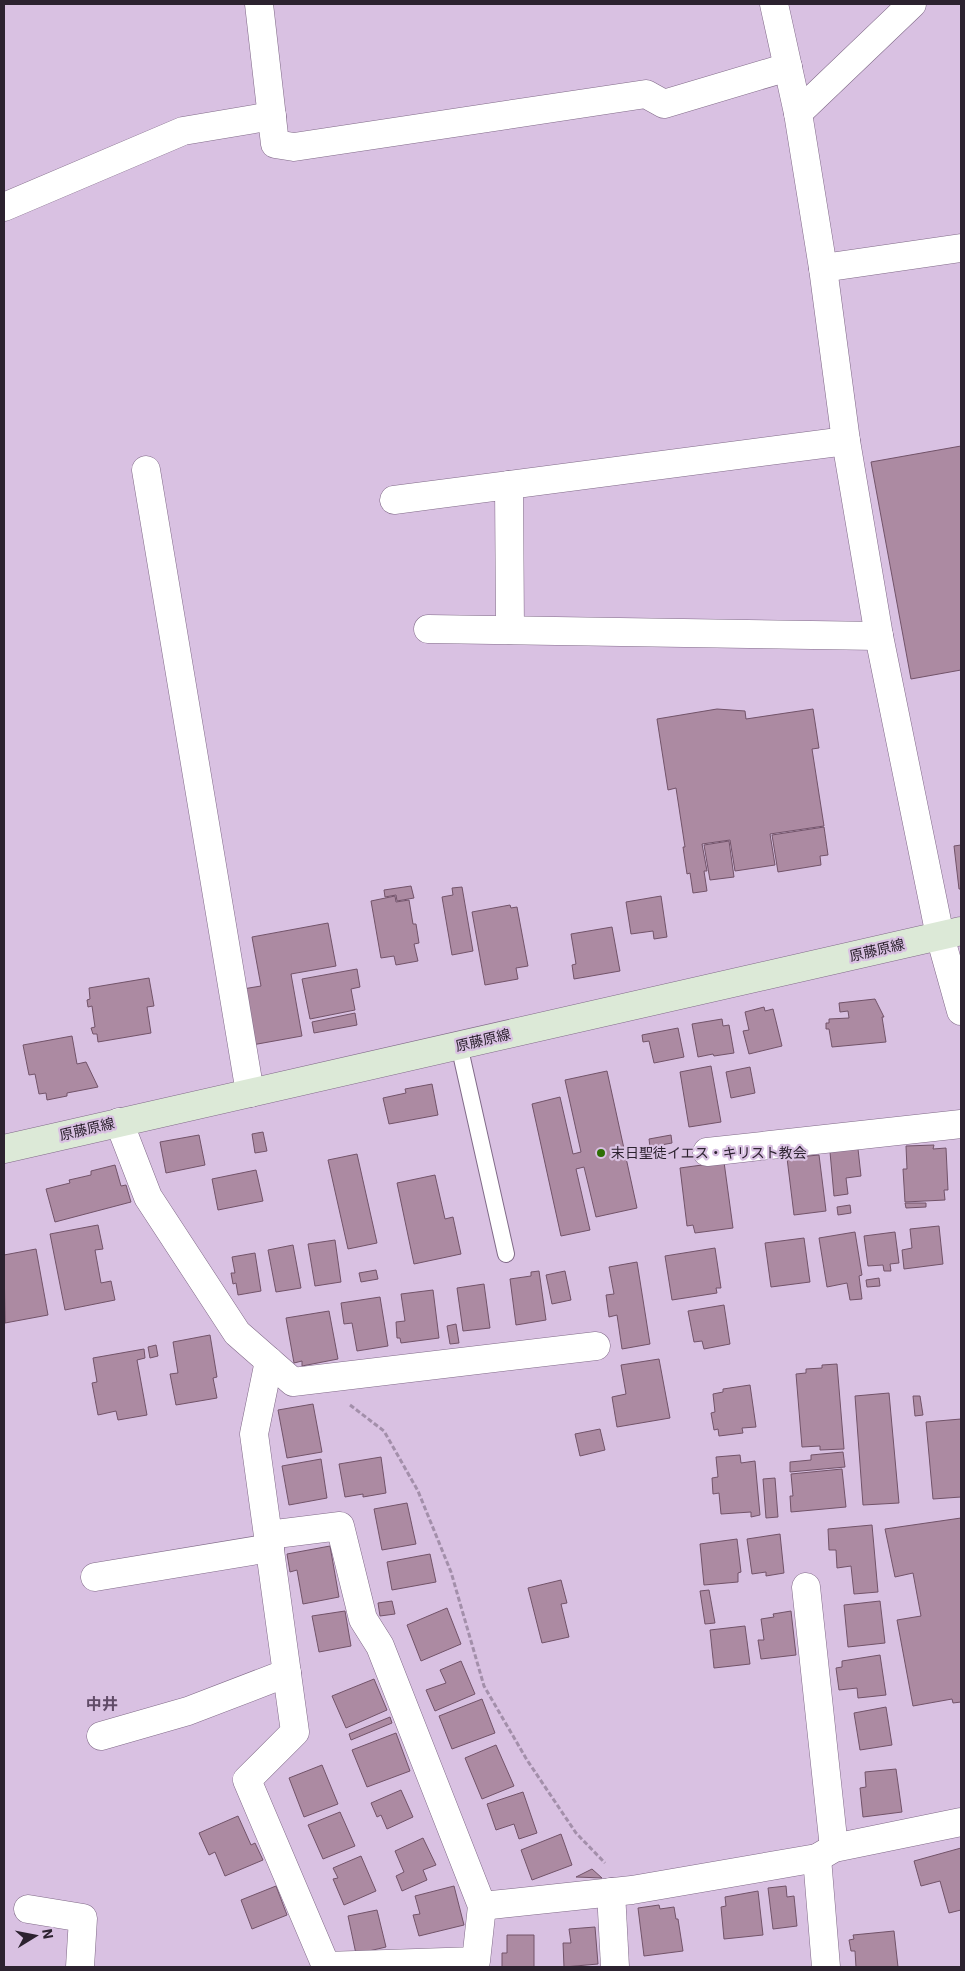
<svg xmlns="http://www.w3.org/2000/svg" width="965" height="1971" font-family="'IBM Plex Sans','Noto Sans JP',sans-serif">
	<rect width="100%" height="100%" fill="#d9c1e2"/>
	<g fill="#ac8aa2" stroke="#725369">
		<path d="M961,446v224l-50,9 -40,-217z"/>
		<path d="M717,709l28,2 1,8 67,-10 6,39 -7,1 12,77 -54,8 5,31 -40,6 -5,-31 -28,4 5,27h-3l3,20 -14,2 -3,-20 -3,1 -4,-27h2l-9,-59 -8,2 -11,-71z"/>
		<path d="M824,827l4,28 -8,1 1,9 -43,7 -6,-37z"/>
		<path d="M729,841l5,36 -24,3 -6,-35z"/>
		<path d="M961,845v44h-2l-5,-43z"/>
		<path d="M411,886l3,12 -17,3 -1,-6 -11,2 -1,-7z"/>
		<path d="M462,887l11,64 -21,4 -10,-58 11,-2 -1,-7z"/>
		<path d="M395,896l1,6 13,-2 4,24h3l3,19 -5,1 4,17 -22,4 -2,-9 -13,2 -10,-57z"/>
		<path d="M661,896l6,41 -13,2 -1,-8 -22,3 -5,-32z"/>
		<path d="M510,905l1,3 6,-1 11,59 -12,2 2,11 -33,6 -13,-73z"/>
		<path d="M328,923l8,43 -45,8 11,62 -50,9 -9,-56 18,-3 -9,-49z"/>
		<path d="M612,927l8,44 -46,8 -2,-14 4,-1 -5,-30z"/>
		<path d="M357,969l3,18 -9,2 4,21 -45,9 -8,-40z"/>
		<path d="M149,978l5,28 -7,1 4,26 -53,9 -1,-8h-4l-2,-6 4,-1 -3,-21 -4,1 -1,-7 3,-1 -1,-11z"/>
		<path d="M875,999l9,18h-2l4,25 -54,5 -3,-18h-3v-6h3v-4l20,-1 -1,-7 -8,1 -1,-9z"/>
		<path d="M764,1007l1,4 8,-2 9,37 -33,8 -6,-23 6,-1 -4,-18z"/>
		<path d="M355,1013l2,12 -43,8 -2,-11z"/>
		<path d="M722,1019l1,7 6,-1 5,28 -20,3 -1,-2 -15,3 -6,-33z"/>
		<path d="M678,1028l6,29 -30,6 -5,-22 -6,1 -1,-7z"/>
		<path d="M72,1036l5,28 9,-2 12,25 -31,6v3l-20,4 -1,-7 -7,1 -4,-20 -6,1 -6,-30z"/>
		<path d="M711,1066l10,56 -32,5 -9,-55z"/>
		<path d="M750,1067l5,26 -24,5 -5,-26z"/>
		<path d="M607,1071l30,137 -41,9 -12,-50 -8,2 14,61 -29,6 -29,-132 28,-7 13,57 8,-2 -16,-72z"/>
		<path d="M432,1084l6,31 -49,9 -6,-26 23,-5 -1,-4z"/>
		<path d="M263,1132l4,19 -12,2 -3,-19z"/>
		<path d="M199,1135l6,30 -39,8 -6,-31z"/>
		<path d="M671,1135l1,8 -22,4 -1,-8z"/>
		<path d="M934,1145l-1,4 13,-1 2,42h-4l1,10 -40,2 -2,-33h4l-1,-23z"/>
		<path d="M858,1149l3,27 -15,2 2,16 -14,2 -4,-44z"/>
		<path d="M357,1154l20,89 -29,6 -20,-89z"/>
		<path d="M819,1155l7,56 -32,4 -7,-57z"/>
		<path d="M724,1162l9,66 -38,5 -2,-8 -6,1 -7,-58z"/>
		<path d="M115,1165l6,21 5,-1 5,17 -76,20 -9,-33 24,-6 -1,-3 22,-5v-4z"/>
		<path d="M256,1170l7,31 -45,9 -6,-31z"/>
		<path d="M435,1175l10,44 8,-2 8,37 -47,10 -17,-81z"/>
		<path d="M905,1203h21v4l-20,1z"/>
		<path d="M850,1205l1,8 -13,2 -1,-8z"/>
		<path d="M98,1225l5,24 -8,1 6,33 10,-2 4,19 -50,10 -15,-76z"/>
		<path d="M939,1226l4,38 -39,5 -2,-19 10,-2 -2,-19z"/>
		<path d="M855,1232l7,43 -3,1 3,23 -12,1 -3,-17 -20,4 -8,-49z"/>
		<path d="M895,1232l4,31 -9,1 1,7h-7l-1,-6 -15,1 -4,-30z"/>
		<path d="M804,1238l6,44 -39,5 -6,-44z"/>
		<path d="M335,1240l6,42 -26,4 -7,-42z"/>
		<path d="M293,1245l8,43 -25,4 -8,-42z"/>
		<path d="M715,1248l6,40h-5l1,5 -45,7 -7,-44z"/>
		<path d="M36,1249l12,66 -43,8 -1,-68z"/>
		<path d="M255,1253l6,38 -23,4 -2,-12 -3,1 -2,-11h4l-3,-16z"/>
		<path d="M637,1262l13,82 -28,5 -5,-34 -8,2 -3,-22 8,-1 -5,-27z"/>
		<path d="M376,1270l2,9 -17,3 -2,-9z"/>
		<path d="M539,1271l7,49 -30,5 -6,-46 21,-3v-4z"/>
		<path d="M565,1271l6,29 -19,4 -6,-29z"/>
		<path d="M879,1278l1,8 -13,1 -1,-7z"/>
		<path d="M484,1284l6,44 -27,3 -6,-43z"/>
		<path d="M433,1290l6,48 -38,5 -1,-5h-3l-1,-16 9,-1 -4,-27z"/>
		<path d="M380,1297l8,49 -31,5 -5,-28 -8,1 -3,-21z"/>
		<path d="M724,1305l6,39 -26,5 -2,-8 -8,1 -6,-31z"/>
		<path d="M329,1311l9,48 -36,7v-5l-8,2 -8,-45z"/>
		<path d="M456,1324l3,19 -9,1 -3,-18z"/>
		<path d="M210,1335l7,42 -4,1 4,20 -41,7 -6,-31 8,-1 -5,-31z"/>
		<path d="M156,1345l2,11 -8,2 -2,-11z"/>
		<path d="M144,1349l1,9 -8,2 10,55 -29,5 -2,-9 -18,4 -6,-32 5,-1 -4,-24z"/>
		<path d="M659,1359l11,59 -53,9 -5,-30 14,-3 -5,-29z"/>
		<path d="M837,1364l7,85 -24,1v-4l-18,1 -6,-73 10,-1v-4l16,-1v-3z"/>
		<path d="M750,1385l6,42 -14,1 1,5 -24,3 -1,-7 -4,1 -3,-17 4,-1 -2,-18 10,-2v-3z"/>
		<path d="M889,1393l10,110 -36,2 -8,-109z"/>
		<path d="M913,1396h7l3,19 -8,1z"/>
		<path d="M313,1404l9,48 -35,6 -9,-48z"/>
		<path d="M961,1419v78l-28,2 -7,-77z"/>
		<path d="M600,1429l5,21 -25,6 -5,-22z"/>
		<path d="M843,1452l2,15 -55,5v-10l21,-2v-5z"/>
		<path d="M740,1455l1,8 14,-2 5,54 -9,2v-5l-30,2 -2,-21 -6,1 -1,-16 6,-1 -2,-20z"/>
		<path d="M381,1457l5,36 -23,4v-3l-18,3 -6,-33z"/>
		<path d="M321,1459l6,39 -38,7 -7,-39z"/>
		<path d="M842,1469l4,38 -55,5 -1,-16h3l-2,-22z"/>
		<path d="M775,1478l3,39 -12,1 -3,-39z"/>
		<path d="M407,1503l9,41 -34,6 -8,-41z"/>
		<path d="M961,1518v184l-8,1 -1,-4 -39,7 -16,-86 24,-4 -8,-43 -18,4 -10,-48z"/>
		<path d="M872,1525l6,67 -24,2 -3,-28 -14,2 -1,-18h-7l-1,-21z"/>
		<path d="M780,1534l4,39 -18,3v-4l-14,2 -5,-35z"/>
		<path d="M737,1539l4,33 -3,1v9l-34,3 -4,-41z"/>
		<path d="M330,1546l9,51 -36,7 -6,-34 -7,2 -3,-18z"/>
		<path d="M430,1554l6,28 -44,8 -5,-28z"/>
		<path d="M561,1580l6,23 -6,1 8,33 -27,6 -14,-55z"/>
		<path d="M709,1590l6,33 -10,1 -5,-33z"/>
		<path d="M392,1601l3,13 -15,2 -2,-13z"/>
		<path d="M880,1601l5,42 -37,4 -4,-42z"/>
		<path d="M447,1608l14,36 -40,17 -14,-36z"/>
		<path d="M345,1611l6,35 -32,6 -7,-36z"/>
		<path d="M791,1611l5,44 -35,4 -3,-19h6l-3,-21 13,-2 -1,-3z"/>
		<path d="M745,1626l5,38 -36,4 -4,-38z"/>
		<path d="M880,1655l6,40 -28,3 -1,-10 -18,2 -3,-22 6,-1v-6z"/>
		<path d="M461,1661l14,33 -40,17 -9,-21 20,-7 -6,-13z"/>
		<path d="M374,1679l13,31 -41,18 -14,-32z"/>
		<path d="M482,1699l13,34 -43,16 -13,-33z"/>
		<path d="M886,1707l6,38 -32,5 -6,-37z"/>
		<path d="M390,1717l2,6 -41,17 -2,-6z"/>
		<path d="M396,1733l14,38 -43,16 -15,-37z"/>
		<path d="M496,1745l18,41 -32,13 -17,-41z"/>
		<path d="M322,1765l16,39 -34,13 -15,-39z"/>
		<path d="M896,1769l6,43 -39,5 -3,-29 6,-1 -1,-15z"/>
		<path d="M401,1790l12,27 -26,12 -6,-14 -4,2 -6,-14z"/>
		<path d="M523,1792l14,41 -18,6 -5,-15 -18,6 -9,-26z"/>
		<path d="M340,1812l15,34 -32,13 -15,-34z"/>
		<path d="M238,1816l13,29 4,-2 8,17 -38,16 -10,-24 -6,3 -10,-22z"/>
		<path d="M561,1834l11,31 -40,15 -11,-30z"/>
		<path d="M423,1838l13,27 -13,5 4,10 -25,11 -6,-15 8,-4 -9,-21z"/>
		<path d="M961,1848v62l-12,3 -9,-32 -19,5 -7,-25z"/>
		<path d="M361,1856l15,35 -32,14 -11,-26 5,-1 -5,-10z"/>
		<path d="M592,1869l10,9 -26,-1z"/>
		<path d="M276,1886l11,29 -35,14 -11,-29z"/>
		<path d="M454,1886l10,39 -45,11 -6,-21 7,-1 -5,-18z"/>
		<path d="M786,1886l1,11 7,-1 3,30 -24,3 -5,-41z"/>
		<path d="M758,1891l5,44 -39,4 -3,-32 5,-1 -1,-9z"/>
		<path d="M659,1905l1,4 14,-2 2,12h2l5,32 -39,5 -6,-48z"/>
		<path d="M377,1910l9,37 -30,7 -8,-38z"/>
		<path d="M595,1927l3,37 -34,3 -1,-24h8l-2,-14z"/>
		<path d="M894,1931l4,36h-42l-1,-16h-4l-2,-11 5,-1 -1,-4z"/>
		<path d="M507,1935h27v32h-32v-14h5z"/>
	</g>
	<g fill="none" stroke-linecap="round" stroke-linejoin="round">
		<g stroke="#806a88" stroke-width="18">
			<path id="lane" d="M459,1045l47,209"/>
		</g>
		<g stroke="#806a88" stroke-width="29">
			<g id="street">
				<path d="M259,4l16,140 19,3 352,-53 18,10 124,-37"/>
				<path d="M774,4l24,109 25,155 23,173 33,195 61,300 21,75"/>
				<path d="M798,113l114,-109"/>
				<path d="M4,207l179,-76 89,-15"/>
				<path d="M823,268l138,-20"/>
				<path d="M146,470l104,623"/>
				<path d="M509,485l1,145"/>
				<path d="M394,500l452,-59"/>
				<path d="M428,629l451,7"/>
				<path d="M119,1122l29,75 89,136 56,49 303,-36"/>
				<path d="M707,1152l254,-28"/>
				<path d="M268,1535l72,-9 23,93 17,27 102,260 -6,55 -150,5 -79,-186 48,-48 -41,-298 15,-73"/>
				<path d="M95,1577l175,-29"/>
				<path d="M806,1587l28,261"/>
				<path d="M101,1736l87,-25 99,-38"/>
				<path d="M817,1858l9,109"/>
				<path d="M611,1892l4,75"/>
				<path d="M482,1906l150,-16 185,-32 17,-10 127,-26"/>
				<path d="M28,1909l55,9 -3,49"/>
			</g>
		</g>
		<g stroke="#806a88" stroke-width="29">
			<path id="secondary" d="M4,1149l957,-218"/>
		</g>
		<path stroke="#a38faa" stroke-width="3" stroke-dasharray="5 2.5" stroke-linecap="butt" d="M350,1405l34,26 34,60 33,81 33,114 43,74 49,73 29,30"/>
		<use href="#lane" stroke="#fff" stroke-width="16"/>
		<use href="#street" stroke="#fff" stroke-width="28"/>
		<use href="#secondary" stroke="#dce9d7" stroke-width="28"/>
	</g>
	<circle fill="#2d6e04" stroke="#d9c1e2" stroke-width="2" cx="601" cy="1153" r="5"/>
	<g text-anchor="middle" stroke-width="4.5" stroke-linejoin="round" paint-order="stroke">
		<g font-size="14" fill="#2c222f" stroke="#d9c1e2">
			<text transform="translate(877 950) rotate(-13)" y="5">原藤原線</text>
			<text transform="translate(483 1040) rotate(-13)" y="5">原藤原線</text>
			<text transform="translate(87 1129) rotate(-13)" y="5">原藤原線</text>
		</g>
		<g font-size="14" fill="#2c222f" stroke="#d9c1e2" text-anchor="start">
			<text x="611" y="1158">末日聖徒イエス・キリスト教会</text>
		</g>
		<g font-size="16" font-weight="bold" fill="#604b67" stroke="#d9c1e2">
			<text x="102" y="1710">中井</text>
		</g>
	</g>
	<rect width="965" height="1971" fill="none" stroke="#2c222f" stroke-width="10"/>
	<g transform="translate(35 1936) rotate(80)" stroke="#d9c1e2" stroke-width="4" paint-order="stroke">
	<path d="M0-4L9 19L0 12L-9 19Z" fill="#2c222f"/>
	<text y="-8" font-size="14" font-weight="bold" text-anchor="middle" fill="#2c222f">N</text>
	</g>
</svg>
